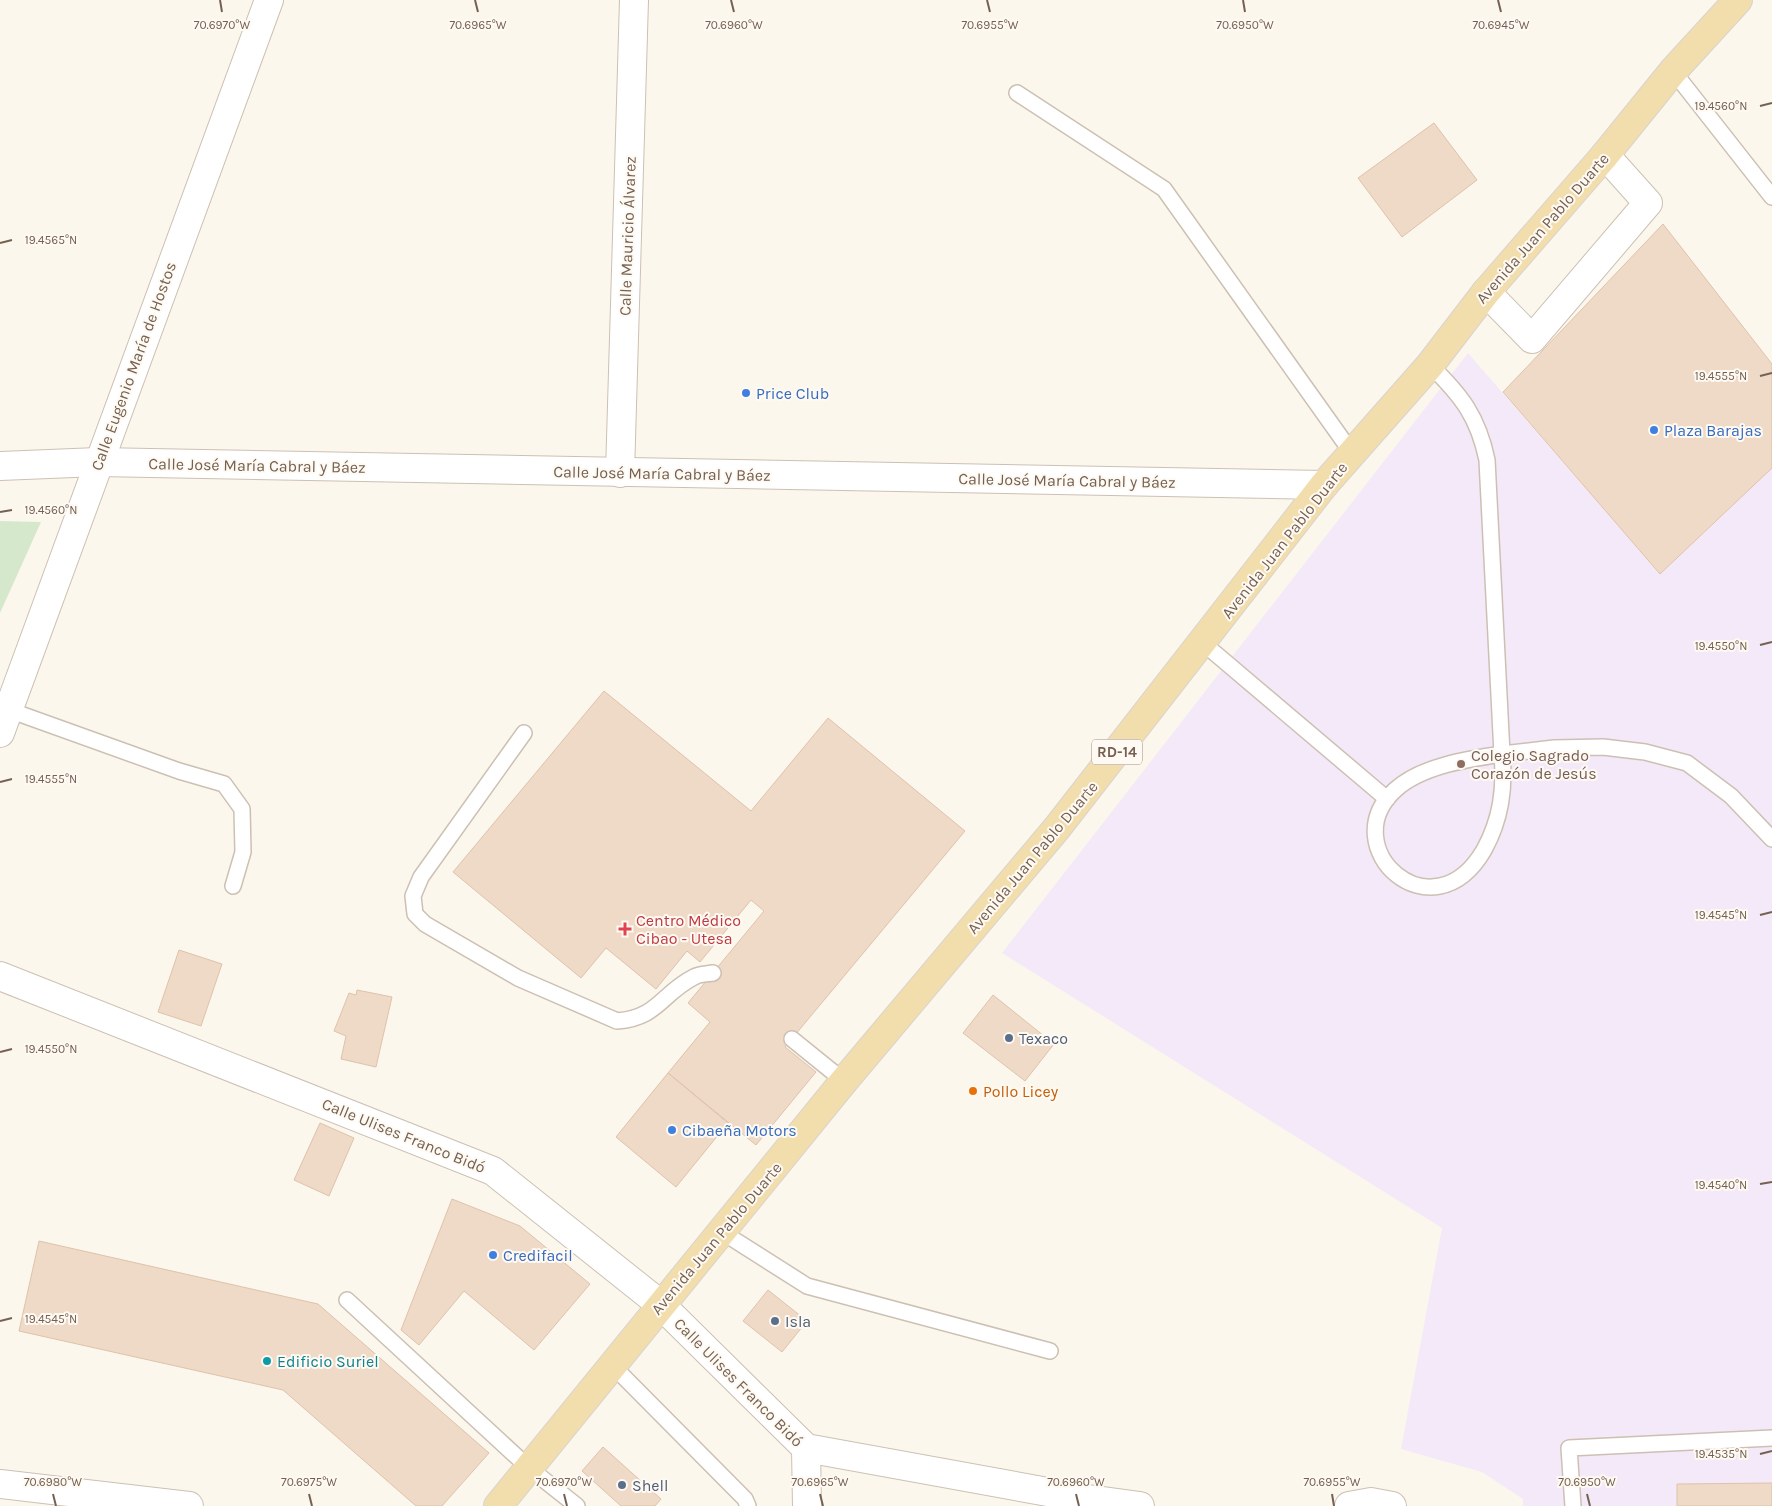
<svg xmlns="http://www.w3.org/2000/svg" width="1772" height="1506" font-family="Karla,sans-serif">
	<rect width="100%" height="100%" fill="#fbf7ed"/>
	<path fill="#f4e9f8" d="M1468,353l192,221 112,-106v1038h-249v-7l-41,-27 -81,-23 41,-221 -440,-275z"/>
	<path fill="#d5e8cc" d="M0,521l41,1 -41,91z"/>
	<g fill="#eedac7" stroke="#dfc2a9">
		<path d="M1434,123l43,57 -75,57 -44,-59z"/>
		<path d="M1663,224l109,140v104l-112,106 -157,-182z"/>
		<path d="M604,691l147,120 77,-93 137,113 -180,216 31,25 -60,73 -88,-72 42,-51 -22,-19 76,-92 -13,-11 -51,62 -13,-11 -31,38 -50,-41 -25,30 -128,-106z"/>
		<path d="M179,950l43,14 -21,62 -43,-14z"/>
		<path d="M357,990l35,7 -16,70 -35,-8 5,-23 -12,-5 15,-38 7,2z"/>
		<path d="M993,995l61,49 -29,37 -62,-48z"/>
		<path d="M668,1073l60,50 -52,64 -60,-50z"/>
		<path d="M320,1123l34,15 -25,58 -35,-16z"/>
		<path d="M452,1199l68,27 70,58 -56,66 -70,-59 -45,54 -18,-15z"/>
		<path d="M39,1241l279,63 171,149 -47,53h-26l-133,-116 -264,-59z"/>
		<path d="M768,1290l39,31 -25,31 -39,-31z"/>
		<path d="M603,1447l58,52 -6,7h-34l-39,-35z"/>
		<path d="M1772,1483v23h-95v-22z"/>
	</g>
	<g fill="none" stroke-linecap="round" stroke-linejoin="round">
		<g stroke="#cdc0b3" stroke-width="18">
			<g id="service">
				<path d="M1673,71l99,126"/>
				<path d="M1017,93l147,96 188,264"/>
				<path d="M1430,365c32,31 48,52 57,95l15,294 52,-6 49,-1 42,5 42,11 44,33 41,43"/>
				<path d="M1203,643l184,156"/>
				<path d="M9,710l170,61 45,13 18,25 1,43 -10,34"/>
				<path d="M524,733l-103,144 -8,19 2,18 10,10 93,54 99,43c41,-3 45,-28 77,-44 5,-3 13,-3 19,-4"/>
				<path d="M1502,754c3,35 -1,65 -18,96 -52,89 -151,-3 -89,-60 26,-24 73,-31 107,-36z"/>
				<path d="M792,1039l52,42"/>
				<path d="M722,1232l85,54 243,65"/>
				<path d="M347,1300l182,168 48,38"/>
				<path d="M612,1365l133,134 3,7"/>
				<path d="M1573,1506l-4,-58 203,-10"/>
			</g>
		</g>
		<g stroke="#cdc0b3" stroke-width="30">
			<g id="minor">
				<path d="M1486,292l46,47 116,-136 -43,-48"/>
				<path d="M0,466l98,-4 1226,23"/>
				<path d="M620,473l14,-473"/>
				<path d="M0,733l269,-733"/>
				<path d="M0,976l493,195 167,133 146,144 275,50 59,8"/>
				<path d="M806,1448l1,58"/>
				<path d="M0,1484l189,22"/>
				<path d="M1349,1506l22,-4 21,4"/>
			</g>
		</g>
		<g stroke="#d8d3ce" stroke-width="30">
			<path id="primary" d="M498,1506l346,-425 213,-253 267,-343 106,-120 56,-73 119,-137 68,-84 65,-71"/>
		</g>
		<use href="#service" stroke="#fff" stroke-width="15"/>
		<use href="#minor" stroke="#fff" stroke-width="28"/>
		<use href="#primary" stroke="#f2dead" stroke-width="28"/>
	</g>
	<path fill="none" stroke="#756151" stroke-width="2" d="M220,0l2,12M475,0l3,12M731,0l3,12M987,0l3,12M1243,0l2,12M1498,0l3,12M1760,106l12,-3M0,243l12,-3M1760,376l12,-3M0,512l12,-2M1760,645l12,-3M0,782l12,-3M1760,915l12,-3M0,1052l12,-3M1760,1184l12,-2M0,1321l12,-3M1760,1454l12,-3M53,1494l3,12M309,1494l3,12M564,1494l3,12M820,1494l3,12M1076,1494l3,12M1332,1494l2,12M1587,1494l3,12"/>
	<g fill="#3f7fe0" stroke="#fefaf3" stroke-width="2">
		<circle cx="746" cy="393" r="5"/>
		<circle cx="1654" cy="430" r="5"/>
		<circle cx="672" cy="1130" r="5"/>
		<circle cx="493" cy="1255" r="5"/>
	</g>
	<circle fill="#8d6e63" stroke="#fefaf3" stroke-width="2" cx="1461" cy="764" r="5"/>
	<path fill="#e0444e" stroke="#fefaf3" stroke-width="2" d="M622.5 921.5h5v5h5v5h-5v5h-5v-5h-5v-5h5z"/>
	<g fill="#5c6f8a" stroke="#fefaf3" stroke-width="2">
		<circle cx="1009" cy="1038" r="5"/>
		<circle cx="775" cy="1321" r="5"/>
		<circle cx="622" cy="1485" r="5"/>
	</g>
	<circle fill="#e8710a" stroke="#fefaf3" stroke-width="2" cx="973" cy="1091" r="5"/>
	<circle fill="#0f9aa8" stroke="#fefaf3" stroke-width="2" cx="267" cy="1361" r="5"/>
	<g text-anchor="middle" stroke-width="4" stroke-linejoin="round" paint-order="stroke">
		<rect fill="#fefaf3" stroke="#9e8f82" stroke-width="1" x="1092" y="739.5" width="50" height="25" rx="4"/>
		<g font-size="15" font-weight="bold" fill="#756151">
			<text x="1117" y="757">RD-14</text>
		</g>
		<g font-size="16" fill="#756151" stroke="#fefaf3">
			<text transform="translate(1542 228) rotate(-49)" y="6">Avenida Juan Pablo Duarte</text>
			<text transform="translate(627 236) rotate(-88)" y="6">Calle Mauricio Álvarez</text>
			<text transform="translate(133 366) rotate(-70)" y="6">Calle Eugenio María de Hostos</text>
			<text transform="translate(257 465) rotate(1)" y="6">Calle José María Cabral y Báez</text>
			<text transform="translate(662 473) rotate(1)" y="6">Calle José María Cabral y Báez</text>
			<text transform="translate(1067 480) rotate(1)" y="6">Calle José María Cabral y Báez</text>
			<text transform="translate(1284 540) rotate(-52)" y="6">Avenida Juan Pablo Duarte</text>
			<text transform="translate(1032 857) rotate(-50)" y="6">Avenida Juan Pablo Duarte</text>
			<text transform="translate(404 1135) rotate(22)" y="6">Calle Ulises Franco Bidó</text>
			<text transform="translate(716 1238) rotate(-50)" y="6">Avenida Juan Pablo Duarte</text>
			<text transform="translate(739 1382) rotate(45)" y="6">Calle Ulises Franco Bidó</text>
		</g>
		<g font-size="16" fill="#366cbe" stroke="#fefaf3" text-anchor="start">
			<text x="756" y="399">Price Club</text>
			<text x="1664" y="436">Plaza Barajas</text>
			<text x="682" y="1136">Cibaeña Motors</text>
			<text x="503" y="1261">Credifacil</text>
		</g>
		<g font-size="16" fill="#785e54" stroke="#fefaf3" text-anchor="start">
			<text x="1471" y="761">Colegio Sagrado<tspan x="1471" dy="18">Corazón de Jesús</tspan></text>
		</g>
		<g font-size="16" fill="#be3a42" stroke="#fefaf3" text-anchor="start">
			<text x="636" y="926">Centro Médico<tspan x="636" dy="18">Cibao - Utesa</tspan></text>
		</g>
		<g font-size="16" fill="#4e5e75" stroke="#fefaf3" text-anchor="start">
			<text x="1019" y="1044">Texaco</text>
			<text x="785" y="1327">Isla</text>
			<text x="632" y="1491">Shell</text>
		</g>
		<g font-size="16" fill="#c56008" stroke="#fefaf3" text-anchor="start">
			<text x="983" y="1097">Pollo Licey</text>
		</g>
		<g font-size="16" fill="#0d838f" stroke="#fefaf3" text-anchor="start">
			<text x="277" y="1367">Edificio Suriel</text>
		</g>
	</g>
	<g font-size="12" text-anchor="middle" fill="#756151" stroke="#fefaf3" stroke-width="4" stroke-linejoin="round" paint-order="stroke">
		<text x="222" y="29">70.6970°W</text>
		<text x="478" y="29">70.6965°W</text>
		<text x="734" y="29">70.6960°W</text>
		<text x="990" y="29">70.6955°W</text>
		<text x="1245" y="29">70.6950°W</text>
		<text x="1501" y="29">70.6945°W</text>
		<text x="1721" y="110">19.4560°N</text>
		<text x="51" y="244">19.4565°N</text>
		<text x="1721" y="380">19.4555°N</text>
		<text x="51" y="514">19.4560°N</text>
		<text x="1721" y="650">19.4550°N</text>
		<text x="51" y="783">19.4555°N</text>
		<text x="1721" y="919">19.4545°N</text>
		<text x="51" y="1053">19.4550°N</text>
		<text x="1721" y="1189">19.4540°N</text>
		<text x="51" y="1323">19.4545°N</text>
		<text x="1721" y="1458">19.4535°N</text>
		<text x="53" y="1486">70.6980°W</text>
		<text x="309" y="1486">70.6975°W</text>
		<text x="564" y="1486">70.6970°W</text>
		<text x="820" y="1486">70.6965°W</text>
		<text x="1076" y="1486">70.6960°W</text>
		<text x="1332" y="1486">70.6955°W</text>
		<text x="1587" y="1486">70.6950°W</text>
	</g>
</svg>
